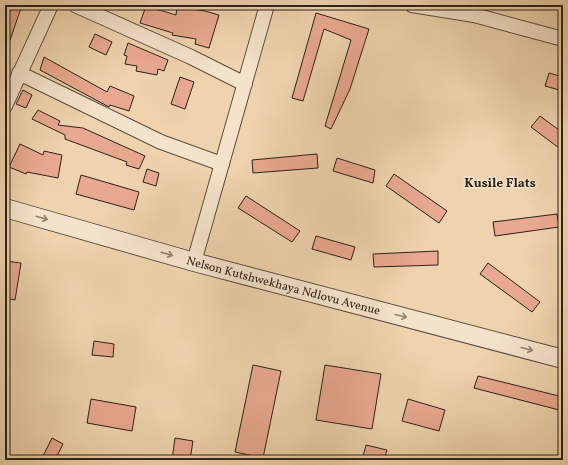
<svg xmlns="http://www.w3.org/2000/svg" width="568" height="465" font-family="Vollkorn,serif">
	<rect width="100%" height="100%" fill="#eed3ae"/>
	<filter id="stains"><feTurbulence type="fractalNoise" baseFrequency=".005" numOctaves="4"/><feColorMatrix values="0 0 0 0 .2 0 0 0 0 .09 0 0 0 0 .02 0 0 0 .5 -.17"/></filter>
	<radialGradient id="worn" r=".72"><stop offset=".6" stop-color="#630" stop-opacity="0"/><stop offset="1" stop-color="#630" stop-opacity=".3"/></radialGradient>
	<g fill="#e9a890" stroke="#2c2215">
		<path d="M5,5h17l-15,44 -2,-1z"/>
		<path d="M146,6l30,9 1,-8 28,4 14,4 -10,33 -14,-4 1,-5 -24,-4 1,-2 -33,-10z"/>
		<path d="M316,13l53,16 -19,60 -19,40 -6,-3 26,-86 -27,-11 -21,72 -11,-3z"/>
		<path d="M95,34l17,8 -6,13 -17,-8z"/>
		<path d="M128,43l40,17 -4,11 -6,-2 -1,6 -21,-4 1,-5 -12,-2 2,-8 -3,-1z"/>
		<path d="M44,57l63,35 3,-6 24,10 -5,15 -19,-6 -1,2 -69,-37z"/>
		<path d="M549,73l14,4v14l-18,-5z"/>
		<path d="M180,77l14,5 -9,27 -14,-5z"/>
		<path d="M23,90l9,5 -6,13 -10,-4z"/>
		<path d="M38,110l22,11 -2,4 25,3 62,28 -6,13 -13,-4 1,-3 -62,-23v-4l-33,-16z"/>
		<path d="M540,116l23,17v18l-32,-24z"/>
		<path d="M20,144l23,11 1,-4 18,4 -4,23 -31,-6 -1,2 -17,-7z"/>
		<path d="M317,154l1,14 -65,5 -1,-13z"/>
		<path d="M337,158l38,12 -2,13 -40,-12z"/>
		<path d="M147,169l12,4 -3,13 -13,-4z"/>
		<path d="M394,174l53,37 -8,12 -53,-37z"/>
		<path d="M81,175l58,17 -5,18 -58,-16z"/>
		<path d="M246,196l54,35 -8,11 -54,-34z"/>
		<path d="M557,214l2,13 -64,9 -2,-14z"/>
		<path d="M316,236l39,11 -4,13 -39,-11z"/>
		<path d="M438,251v14l-64,2 -1,-13z"/>
		<path d="M5,261l16,2 -6,37 -10,-2z"/>
		<path d="M488,263l52,39 -8,10 -52,-38z"/>
		<path d="M94,341l20,3 -1,13 -21,-2z"/>
		<path d="M253,365l28,6 -18,87 -28,-6z"/>
		<path d="M325,365l56,9 -9,55 -56,-9z"/>
		<path d="M478,376l85,21v14l-89,-23z"/>
		<path d="M91,399l45,8 -4,24 -45,-8z"/>
		<path d="M408,399l37,11 -6,21 -37,-10z"/>
		<path d="M52,438l11,6 -8,16h-14z"/>
		<path d="M175,438l18,3 -3,19h-18z"/>
		<path d="M366,445l21,5 -3,10h-22z"/>
	</g>
	<g fill="none" stroke-linecap="round" stroke-linejoin="round">
		<g stroke="#5c4e3b" stroke-width="16">
			<g id="minor">
				<path d="M75,5l116,52 54,27"/>
				<path d="M412,5l62,10 89,24"/>
				<path d="M19,73l142,69 61,22"/>
				<path d="M5,106l46,-101"/>
				<path d="M194,262l73,-257"/>
			</g>
		</g>
		<g stroke="#5c4e3b" stroke-width="20">
			<g id="tertiary">
				<path id="s1" d="M5,208l189,54 369,97"/>
			</g>
		</g>
		<use href="#minor" stroke="#f4e2ca" stroke-width="14"/>
		<use href="#tertiary" stroke="#f4e2ca" stroke-width="18"/>
	</g>
	<defs><path id="oneway-shaft" d="M-6 0H5M1.5-3L5.5 0L1.5 3" fill="none" stroke-width="1.6" stroke-linecap="round" stroke-linejoin="round"/></defs>
	<g stroke="#908270">
		<use href="#oneway-shaft" transform="translate(42 218) rotate(16)"/>
		<use href="#oneway-shaft" transform="translate(167 254) rotate(16)"/>
		<use href="#oneway-shaft" transform="translate(401 316) rotate(14)"/>
		<use href="#oneway-shaft" transform="translate(527 349) rotate(15)"/>
	</g>
	<g text-anchor="middle" stroke-width="3" stroke-linejoin="round" paint-order="stroke">
		<g font-size="12" fill="#2c2215" stroke="#f4e2ca">
			<text dy="4" stroke="none"><textPath href="#s1" startOffset="289">Nelson Kutshwekhaya Ndlovu Avenue</textPath></text>
		</g>
		<g font-size="13" font-weight="bold" fill="#2c2215" stroke="#f4e2ca">
			<text x="500" y="187">Kusile Flats</text>
		</g>
	</g>
	<rect width="568" height="465" fill="none" stroke="#eed3ae" stroke-width="20"/>
	<rect x="6" y="6" width="556" height="453" fill="none" stroke="#2c2215" stroke-width="2"/>
	<rect x="10" y="10" width="548" height="445" fill="none" stroke="#2c2215"/>
	<rect width="100%" height="100%" filter="url(#stains)"/>
	<rect width="100%" height="100%" fill="url(#worn)"/>
</svg>
